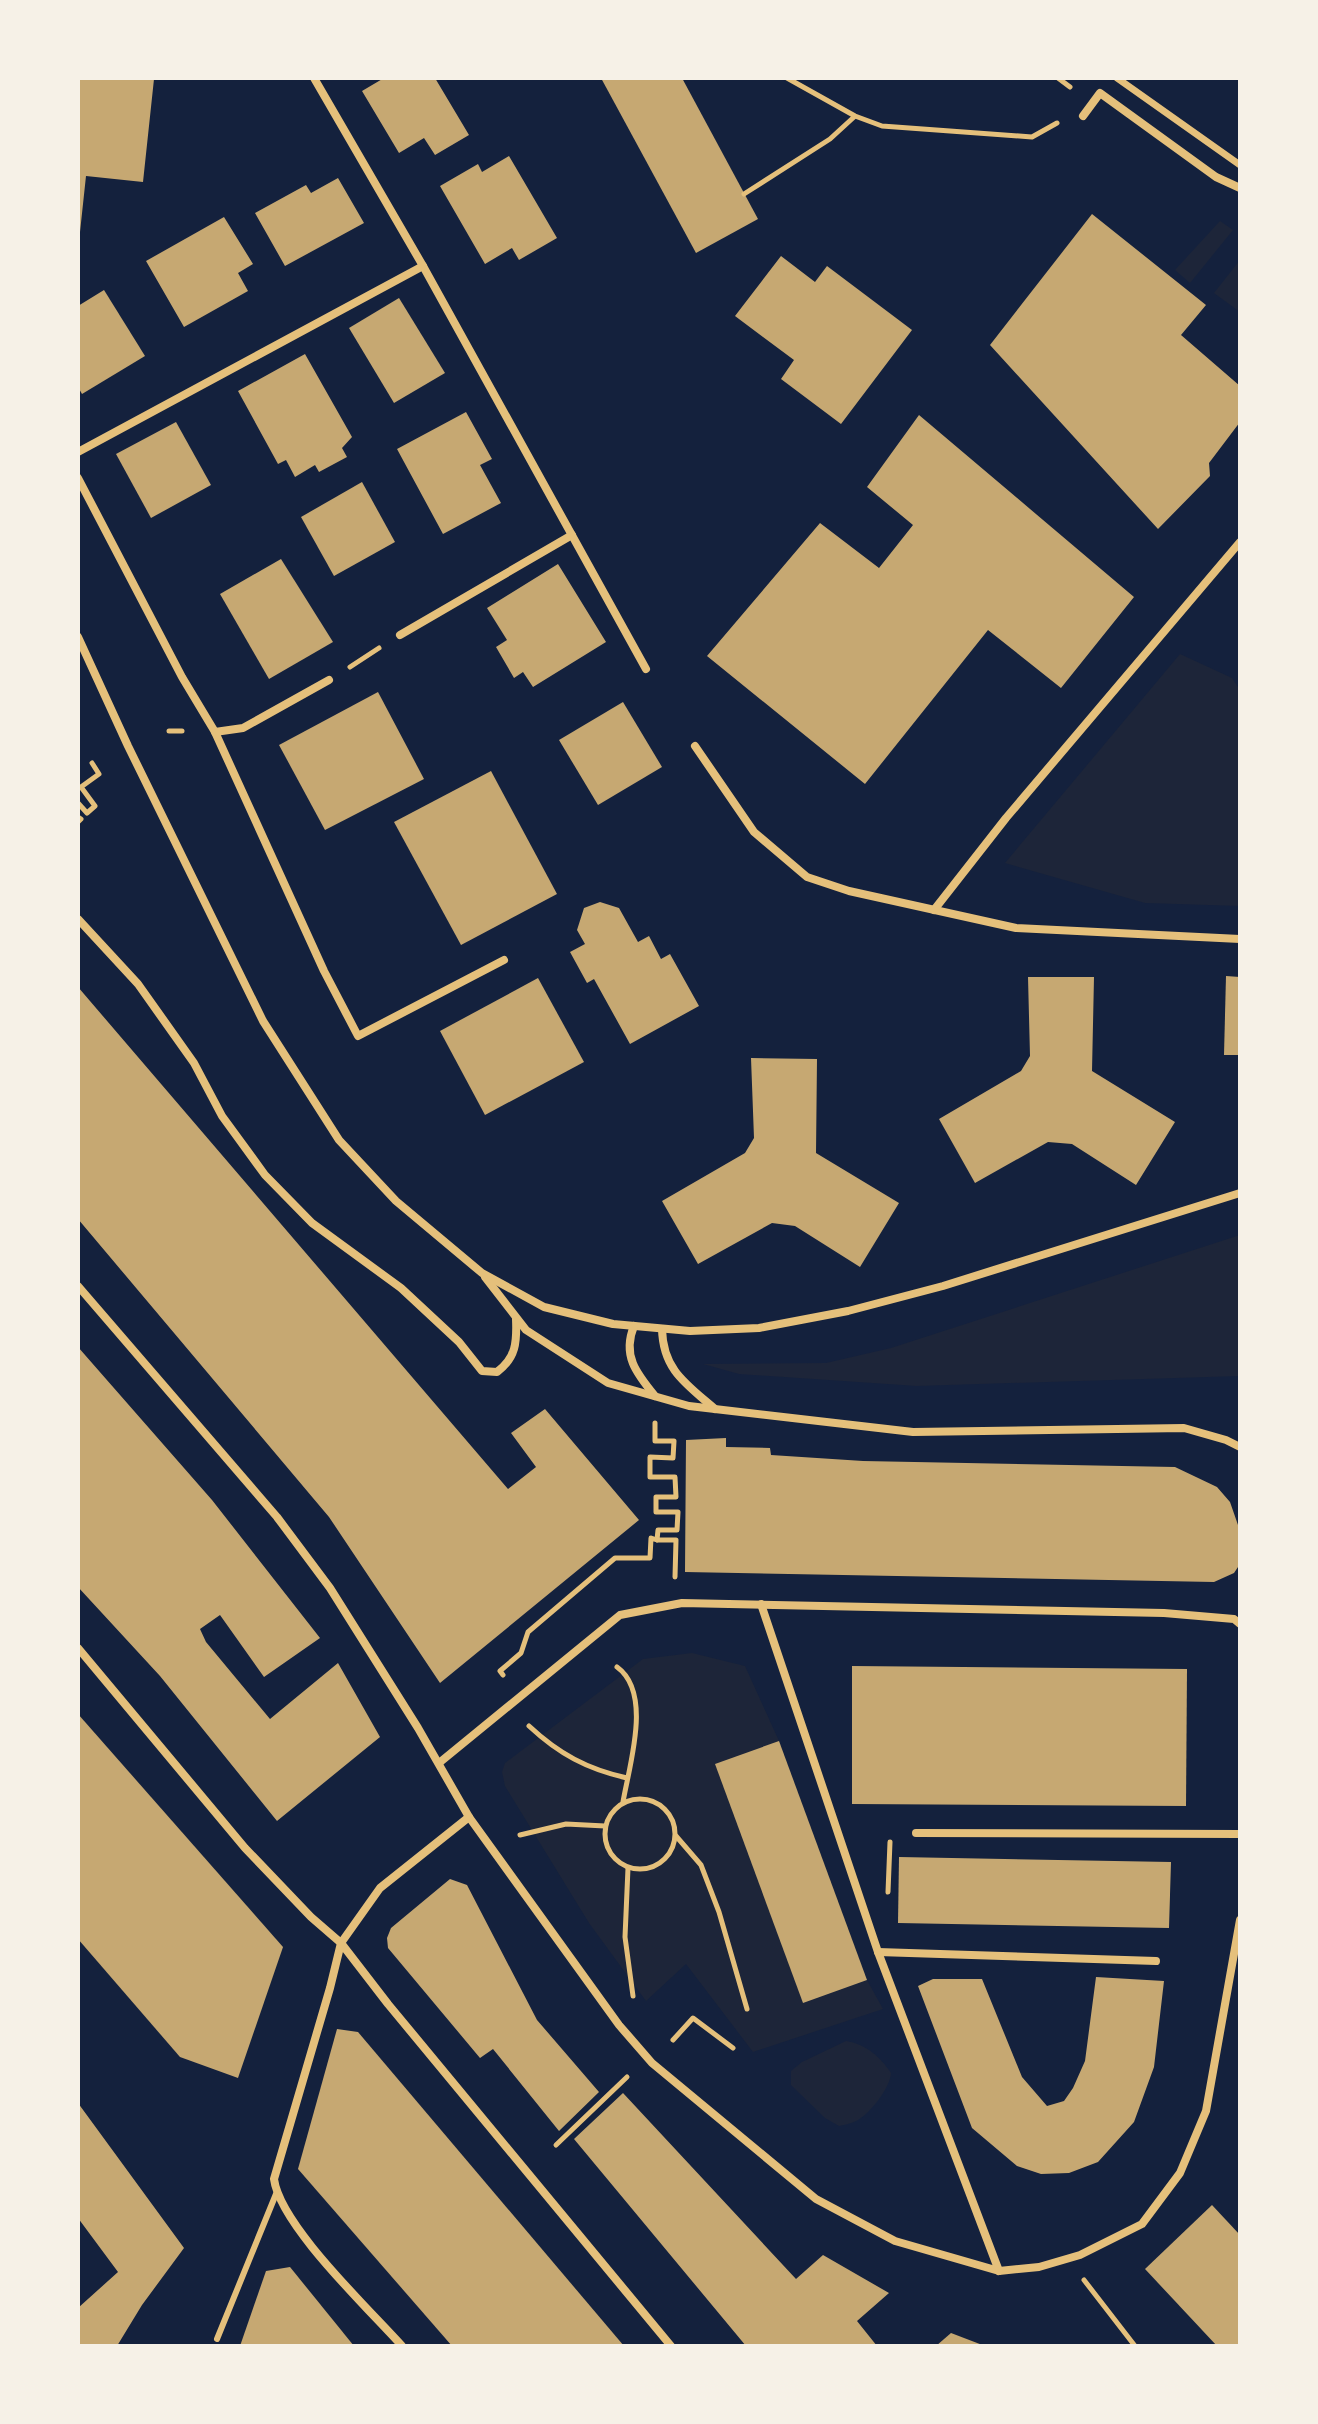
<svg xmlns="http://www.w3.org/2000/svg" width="1318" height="2424" font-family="'Archivo Narrow',sans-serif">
	<rect width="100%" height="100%" fill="#14213d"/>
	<g fill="#1d2539">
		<path d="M1220,221l13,9 -43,53 -15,-13z"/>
		<path d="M1240,260v52l-26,-19z"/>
		<path d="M1180,654l52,24 8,12v216l-95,-3 -140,-40z"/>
		<path d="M1240,1235v141l-323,10 -178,-12 -36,-10 123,-1 65,-15z"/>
		<path d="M692,1653l53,13 34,75 24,262 64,-23 16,29 -130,43 -67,-88 -40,37 -57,-78 -84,-137 -3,-14 3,-9 138,-104z"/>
		<path d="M846,2041c20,3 34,16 45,32 -1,15 -20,39 -33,47 -5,3 -13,5 -19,6l-14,-8 -34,-33v-14l11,-9z"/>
	</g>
	<g fill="#c6a872">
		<path d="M78,78l76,1 -11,103 -57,-6 -6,56h-2z"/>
		<path d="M384,78h51l34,57 -34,20 -11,-17 -25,15 -37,-62z"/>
		<path d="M601,78h81l76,141 -62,34z"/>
		<path d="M509,156l48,82 -38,22 -7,-12 -27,16 -45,-78 38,-22 4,8z"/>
		<path d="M338,178l26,45 -79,43 -30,-53 51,-28 5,8z"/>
		<path d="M1092,214l114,91 -25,30 59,51v36l-31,41 1,13 -52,53 -168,-184z"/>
		<path d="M224,217l29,47 -15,9 10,18 -64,36 -38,-66z"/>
		<path d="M781,256l34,26 12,-16 85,64 -71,94 -60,-45 13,-19 -59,-44z"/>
		<path d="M104,290l41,66 -63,38 -4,-7v-81z"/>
		<path d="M399,298l46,75 -51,30 -45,-75z"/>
		<path d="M305,354l47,83 -10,11 5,9 -28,15 -4,-7 -20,12 -9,-17 -8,4 -40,-73z"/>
		<path d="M466,412l26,47 -12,6 21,38 -58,31 -46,-85z"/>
		<path d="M919,415l215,182 -73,91 -73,-58 -123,154 -158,-128 113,-133 59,45 34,-43 -46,-38z"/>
		<path d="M176,422l35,63 -60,33 -35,-64z"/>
		<path d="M362,482l33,60 -61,34 -33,-59z"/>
		<path d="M281,559l52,83 -64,37 -49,-85z"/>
		<path d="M558,564l48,78 -73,45 -10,-15 -9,6 -18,-31 11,-7 -20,-32z"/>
		<path d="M378,692l46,87 -99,51 -46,-85z"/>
		<path d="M623,702l39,65 -64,38 -39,-65z"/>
		<path d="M491,771l66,123 -96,51 -67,-123z"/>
		<path d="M600,902l19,6 19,34 11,-6 12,23 9,-5 29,52 -69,38 -36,-65 -7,4 -17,-31 15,-8 -8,-14 7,-22z"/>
		<path d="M1226,976l14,1v78h-16z"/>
		<path d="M1028,977h66l-2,94 83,51 -39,63 -64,-41 -24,-2 -73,41 -36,-64 82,-48 9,-15z"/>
		<path d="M538,978l46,84 -99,53 -45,-84z"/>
		<path d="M78,987l430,502 28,-22 -25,-34 34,-24 94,111 -199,163 -111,-166 -251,-298z"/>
		<path d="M751,1058l66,1 -1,94 83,50 -39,64 -65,-41 -23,-3 -74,41 -36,-63 83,-48 9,-15z"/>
		<path d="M78,1347l134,153 108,138 -56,39 -44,-62 -20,14 6,13 64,77 68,-56 42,74 -103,84 -117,-145 -82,-89z"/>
		<path d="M726,1438v9l44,1 1,7 92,6 312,6 42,20 13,15 8,23 2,39 -6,9 -20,9 -529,-10 1,-132z"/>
		<path d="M852,1666l335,3 -1,137 -334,-2z"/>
		<path d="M78,1714l205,233 -45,131 -58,-21 -102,-118z"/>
		<path d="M779,1741l88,239 -64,23 -88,-239z"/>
		<path d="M899,1857l272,5 -2,66 -271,-5z"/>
		<path d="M450,1879l17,6 70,135 62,72 -40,39 -66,-82 -13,9 -92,-110 -1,-10 4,-10z"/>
		<path d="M1096,1977l68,4 -10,86 -20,55 -36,40 -29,11 -28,1 -24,-8 -45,-38 -54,-142 15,-7h49l40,98 25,29 17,-5 9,-13 12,-27z"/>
		<path d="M337,2029l21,3 266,314h-172l-154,-177z"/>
		<path d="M623,2093l173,186 27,-24 66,38 -32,28 20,25h-131l-172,-207z"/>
		<path d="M78,2103l106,145 -42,57 -25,41h-39v-38l40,-36 -40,-54z"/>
		<path d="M1212,2205l28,30v111h-23l-72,-77z"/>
		<path d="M290,2267l64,79h-114l26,-75z"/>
		<path d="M951,2333l34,13h-49z"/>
	</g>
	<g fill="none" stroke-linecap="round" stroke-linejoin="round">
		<g stroke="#e5c07b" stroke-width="5">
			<path d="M787,78l68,38 27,10 150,11 25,-14"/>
			<path d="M1058,78l12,9"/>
			<path d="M744,194l86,-55 24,-22"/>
			<path d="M350,667l29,-19"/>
			<path d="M169,731h13"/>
			<path d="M78,803l9,10 8,-7 -14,-19 18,-13 -7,-11"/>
			<path d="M78,817l3,2 -3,3"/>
			<path d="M655,1423v18h19l-1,17 -23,-1v20h25l1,20h-20v15h22l-1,18h-19l-1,10h19l-1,37"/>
			<path d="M617,1667c36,26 12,99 6,135"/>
			<path d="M503,1675l-3,-4 21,-18 7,-21 87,-74h35l1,-20 6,2"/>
			<path d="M529,1726c30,28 58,43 98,52"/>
			<circle cx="640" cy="1834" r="35"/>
			<path d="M520,1835l46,-11 39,2"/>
			<path d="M676,1836l25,29 18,47 28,97"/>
			<path d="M628,1868l-3,69 8,59"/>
			<path d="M888,1892l2,-50"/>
			<path d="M673,2040l20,-22 40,30"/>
			<path d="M556,2145l71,-68"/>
			<path d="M1084,2280l51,66"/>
		</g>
		<path stroke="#e5c07b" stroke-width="6" d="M217,2339l59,-145"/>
		<path stroke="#e5c07b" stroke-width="7" d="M1117,78l123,87"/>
		<g stroke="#e5c07b" stroke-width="8">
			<path d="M314,78l109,188 223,403"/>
			<path d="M1083,116l17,-23 116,84 24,11"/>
			<path d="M78,452l345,-186"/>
			<path d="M78,478l104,199 33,55 109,239 34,65 146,-76"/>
			<path d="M400,635l172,-100"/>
			<path d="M78,637l50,109 135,275 76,119 57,61 86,72 62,34 69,17 77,7 69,-3 89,-17 95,-25 297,-93"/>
			<path d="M215,732l28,-4 86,-48"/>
			<path d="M695,746l59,86 53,45 42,14 167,37 224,11"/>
			<path d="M934,910l72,-92 234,-276"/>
			<path d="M78,919l60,65 56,79 28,53 43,59 47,48 89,65 58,54 23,29 15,1c19,-14 20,-30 19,-53"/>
			<path d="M485,1277l41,53 82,53 81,23 224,26 271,-4 42,12 14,7"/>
			<path d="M78,1286l199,231 53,71 88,140 51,89 150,208 33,38 164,136 79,42 104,30 40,-4 41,-12 62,-31 38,-51 26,-62 34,-191"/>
			<path d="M634,1326c-12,29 2,47 21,70"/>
			<path d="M662,1329c1,41 24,55 53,80"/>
			<path d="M761,1604l117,348 121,319"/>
			<path d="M78,1648l167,200 66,69 30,26 47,61 283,342"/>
			<path d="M439,1763l181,-148 62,-12 482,10 70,6 6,5"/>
			<path d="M916,1833l324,1"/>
			<path d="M878,1952l278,9"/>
			<path d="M402,2346c-34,-38 -122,-121 -128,-167l56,-191 11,-45 39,-55 89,-71"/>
		</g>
	</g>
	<rect width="1318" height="2424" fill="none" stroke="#f6f1e7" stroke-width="160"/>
</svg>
